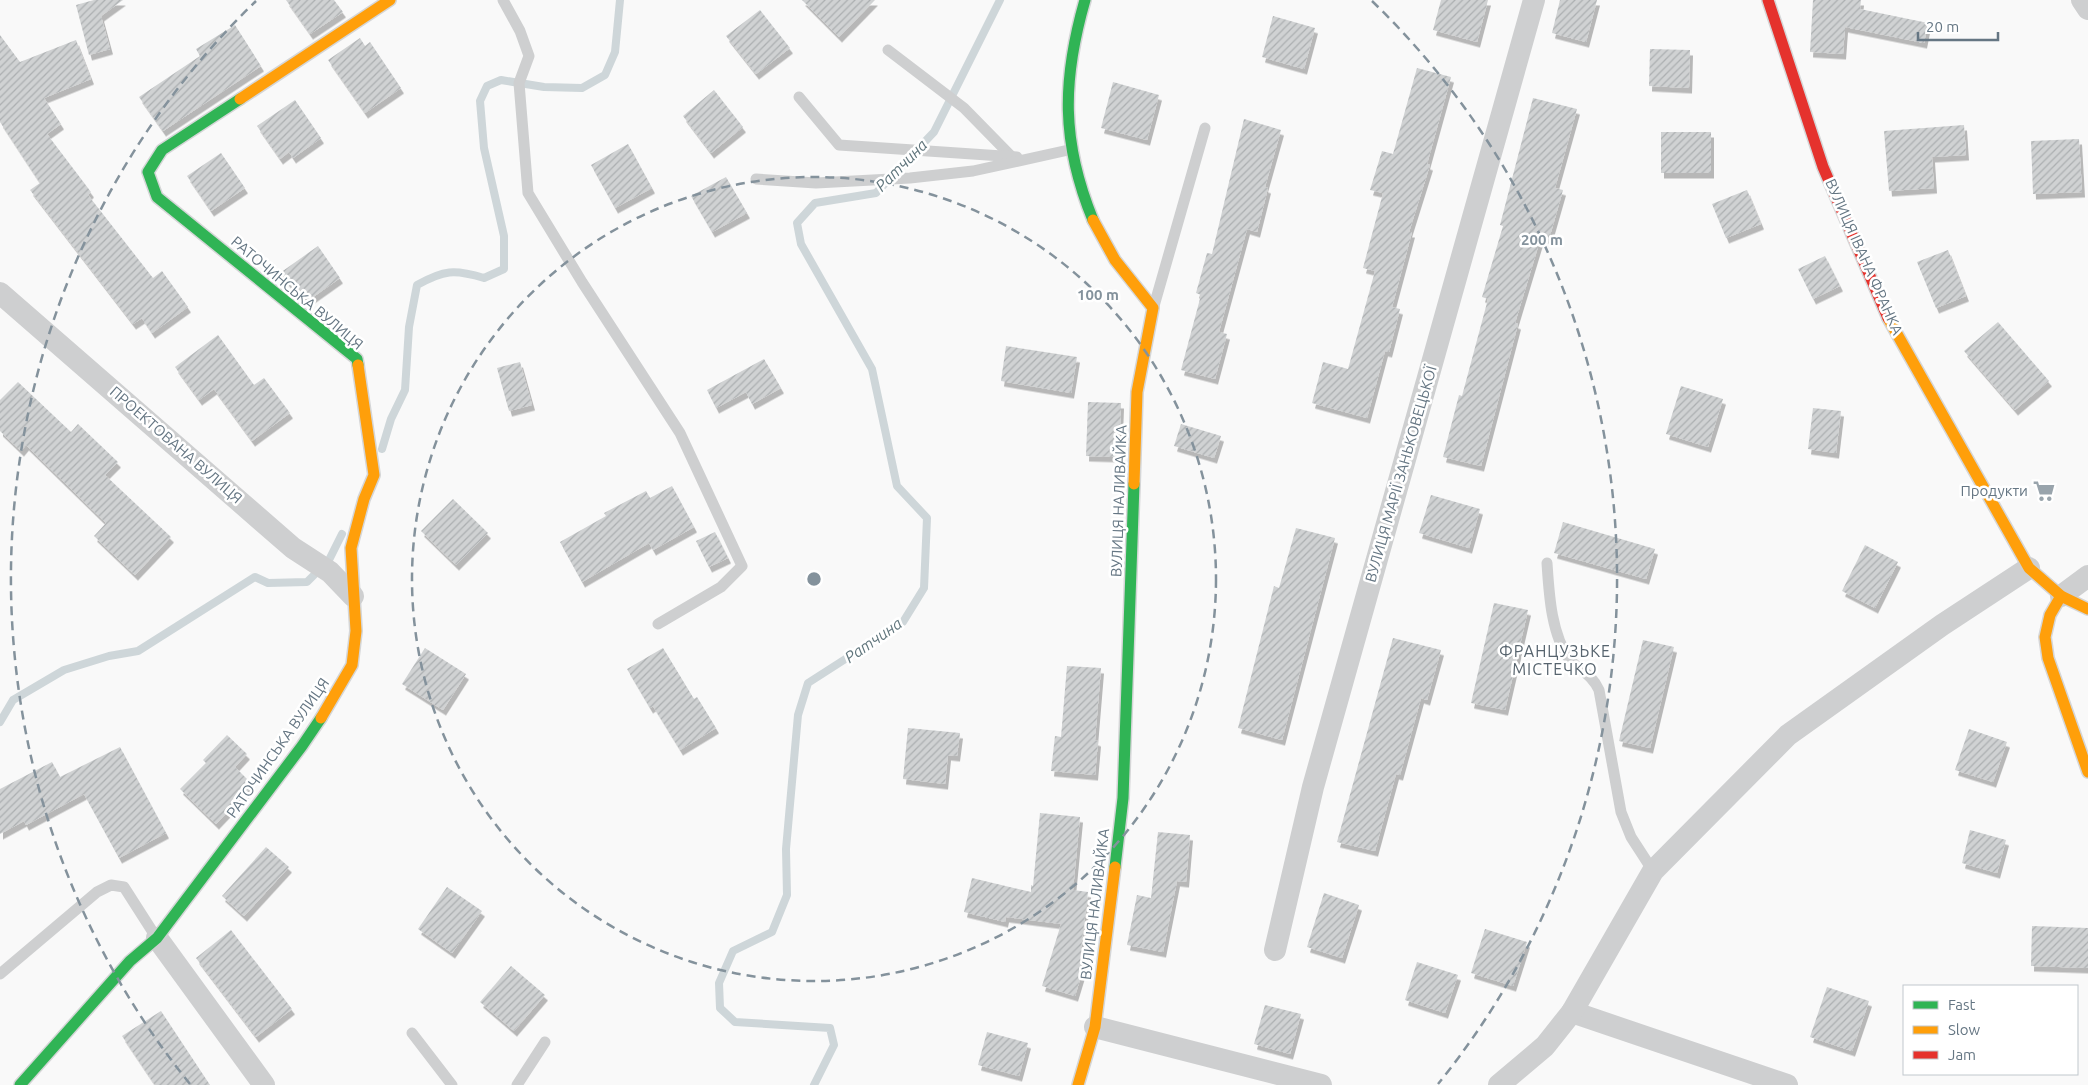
<svg xmlns="http://www.w3.org/2000/svg" width="2088" height="1085" font-family="Ubuntu,sans-serif">
	<defs>
		<pattern id="building-hatch" width="6" height="6" patternUnits="userSpaceOnUse" patternTransform="scale(1.25)"><rect width="6" height="6" fill="#d0d2d3"/><path d="M-1 1l2-2M0 6l6-6M5 7l2-2" fill="none" stroke="#acafb1"/></pattern>
		<filter id="shadow"><feDropShadow dx="3" dy="5.5" stdDeviation="0" flood-color="#0004"/></filter>
	</defs>
	<rect width="100%" height="100%" fill="#f9f9f9"/>
	<g fill="none" stroke-linecap="round" stroke-linejoin="round">
		<g stroke="#ced6d9" stroke-width="8">
			<path d="M382,449l9,-30 14,-29 4,-63 8,-42c27,-15 37,-16 67,-7l20,-9v-33l-20,-88 -4,-47 7,-15 14,-6 43,7 38,1 23,-13 10,-23 5,-52"/>
			<path d="M0,722l13,-22 51,-30 45,-14 29,-5 117,-74 13,6 39,-1 22,-22 13,-26"/>
			<path d="M814,1085l20,-40 -4,-17 -95,-6 -15,-14 -1,-25 14,-32 39,-19 15,-37 -1,-46 12,-134 10,-32 95,-61 21,-34 3,-70 -30,-32 -25,-117 -71,-125 -4,-21 18,-20 61,-10 58,-61 66,-132"/>
		</g>
	</g>
	<g fill="url(#building-hatch)" filter="url(#shadow)">
		<path d="M94,0h29l-22,16 9,33 -21,6 -13,-50z"/>
		<path d="M286,0h48l9,12 -33,22z"/>
		<path d="M802,0h73l-36,37z"/>
		<path d="M1441,0h47l-11,42 -44,-12z"/>
		<path d="M1560,0h37l-11,42 -34,-9z"/>
		<path d="M1813,0h48l-1,9 68,14 -4,20 -79,-16 -2,27 -33,-2z"/>
		<path d="M760,10l30,38 -34,26 -30,-38z"/>
		<path d="M1273,16l42,12 -11,41 -42,-12z"/>
		<path d="M235,25l26,41 -98,65 -24,-34 61,-41 -4,-7z"/>
		<path d="M0,35l20,27 56,-22 15,39 -47,19 17,26 -14,10 44,58 -3,3 65,83 9,-7 26,36 -36,26 -10,-15 -9,6 -103,-134 10,-7 -40,-61z"/>
		<path d="M360,38l5,8 5,-4 31,46 -36,25 -37,-53z"/>
		<path d="M1650,49l40,1 -1,38 -40,-2z"/>
		<path d="M1417,68l34,9 -24,87 3,1 -21,67h3l-20,75 8,2 -11,43 -4,-1 -18,67 -55,-15 11,-41 25,7 27,-98 -12,-3 20,-75 -13,-3 12,-39 11,3z"/>
		<path d="M1113,82l46,13 -12,45 -46,-12z"/>
		<path d="M714,90l29,37 -32,26 -28,-37z"/>
		<path d="M1533,98l44,11 -22,79 8,2 -14,49 -8,-2 -26,86 3,1 -37,142 -38,-9 16,-62 3,1 26,-97 -6,-2 21,-71 -3,-1z"/>
		<path d="M295,100l26,38 -28,20 -4,-6 -9,7 -23,-33z"/>
		<path d="M1244,119l37,11 -16,57 3,1 -11,44 -10,-3 -28,103 8,2 -12,45 -34,-9 20,-75 -5,-2 11,-40 5,1z"/>
		<path d="M1964,125l2,30 -34,2 2,31 -45,3 -5,-60z"/>
		<rect x="1661" y="132" width="50" height="41"/>
		<path d="M2079,139l3,53 -49,2 -2,-53z"/>
		<path d="M628,144l24,44 -37,20 -24,-43z"/>
		<path d="M221,153l24,35 -34,23 -24,-35z"/>
		<path d="M726,177l21,36 -35,19 -21,-36z"/>
		<path d="M1747,190l14,34 -35,14 -14,-34z"/>
		<path d="M318,246l22,32 -31,22 -21,-17 -8,-10z"/>
		<path d="M1948,250l18,46 -30,12 -19,-46z"/>
		<path d="M1825,256l15,30 -27,13 -15,-30z"/>
		<path d="M1998,322l51,59 -34,29 -51,-59z"/>
		<path d="M218,335l36,50 10,-7 26,35 -38,28 -38,-52 -15,11 -24,-33z"/>
		<path d="M1006,346l71,11 -6,36 -70,-12z"/>
		<path d="M764,359l17,29 -29,16 -6,-12 -30,16 -9,-18z"/>
		<path d="M520,362l12,43 -23,6 -12,-43z"/>
		<path d="M18,382l53,50 7,-8 40,38 -13,13 66,62 -36,38 -41,-39 12,-13 -80,-78 -5,6 -21,-20v-31z"/>
		<path d="M1681,386l42,13 -15,48 -42,-13z"/>
		<path d="M1088,402l33,1 -2,54 -33,-1z"/>
		<path d="M1813,408l28,3 -5,42 -28,-4z"/>
		<path d="M1181,424l40,12 -7,22 -40,-12z"/>
		<path d="M672,486l22,41 -41,23 -4,-7 -67,39 -22,-40 46,-26 -2,-3 42,-22 4,7z"/>
		<path d="M1431,495l49,14 -11,39 -50,-15z"/>
		<path d="M453,499l35,34 -32,32 -35,-34z"/>
		<path d="M1563,522l92,27 -9,30 -92,-26z"/>
		<path d="M1296,528l39,10 -53,202 -44,-12 36,-142 5,2z"/>
		<path d="M715,532l13,26 -19,9 -13,-26z"/>
		<path d="M1865,545l33,17 -23,46 -33,-17z"/>
		<path d="M1494,603l34,7 -23,100 -34,-7z"/>
		<path d="M1393,638l48,12 -14,50 -6,-2 -21,77 -4,-1 -21,77 -38,-9z"/>
		<path d="M1643,640l31,7 -24,101 -31,-7z"/>
		<path d="M425,648l41,26 -23,36 -41,-26z"/>
		<path d="M663,648l31,51 3,-2 19,31 -36,22 -27,-44 -3,2 -23,-39z"/>
		<path d="M1067,666l34,2 -6,72 3,1 -3,34 -44,-4 4,-35 6,1z"/>
		<path d="M908,728l52,5 -3,23 -9,-1 -3,29 -42,-5z"/>
		<path d="M1969,729l38,13 -14,40 -38,-12z"/>
		<path d="M227,735l20,19 -12,13 18,18 -37,39 -36,-35 26,-26 -3,-3z"/>
		<path d="M120,747l46,86 -47,25 -35,-64 -58,31 -2,-4 -24,13v-45l52,-27 8,15z"/>
		<path d="M1040,813l40,4 -7,73 15,2 -7,56 8,2 -14,46 -33,-10 19,-62 -55,-7 -1,5 -41,-10 8,-34 59,14v-7l2,1z"/>
		<path d="M1970,830l36,10 -9,33 -35,-10z"/>
		<path d="M1158,832l32,3 -4,47 -9,-1 -14,71 -36,-7 10,-50 14,3z"/>
		<path d="M266,847l23,20 -45,49 -22,-20z"/>
		<path d="M447,887l35,24 -30,42 -34,-24z"/>
		<path d="M1324,893l35,12 -17,53 -35,-11z"/>
		<path d="M2032,926l56,2v40l-57,-2z"/>
		<path d="M1485,929l42,13 -14,44 -42,-13z"/>
		<path d="M231,930l61,79 -36,28 -60,-79z"/>
		<path d="M1417,962l41,13 -13,38 -40,-13z"/>
		<path d="M511,966l34,29 -31,36 -34,-29z"/>
		<path d="M1827,987l42,14 -17,50 -42,-14z"/>
		<path d="M1265,1005l36,9 -11,40 -36,-10z"/>
		<path d="M161,1011l49,74h-55l-33,-49z"/>
		<path d="M987,1032l41,11 -9,33 -41,-11z"/>
	</g>
	<g fill="none" stroke-linecap="round" stroke-linejoin="round">
		<g stroke="#d5d6d7" stroke-width="14">
			<g id="fast">
				<path d="M1085,0c-23,80 -24,142 8,220"/>
				<path d="M240,99l-78,51 -14,22 9,25 200,162 1,6"/>
				<path d="M1115,867l8,-69 11,-314"/>
				<path d="M20,1085l110,-124 27,-23 145,-192 19,-28"/>
			</g>
		</g>
		<g stroke="#d5d6d7" stroke-width="14">
			<g id="slow">
				<path d="M240,99l150,-99"/>
				<path d="M1093,220l22,40 38,48 -16,84 -3,92"/>
				<path d="M1888,318l141,250 32,28 27,13"/>
				<path d="M2061,596l-11,19 -5,22 3,21 40,114"/>
				<path d="M321,718l31,-53 4,-34 -5,-83 13,-49 10,-24 -16,-110"/>
				<path d="M1078,1085l17,-58 20,-160"/>
			</g>
		</g>
		<g stroke="#d5d6d7" stroke-width="14">
			<path id="jam" d="M1768,0l55,167 65,151"/>
		</g>
		<g stroke="#cecfd0" stroke-width="11">
			<path d="M503,0l17,31 9,25 -10,27 9,110 54,89 98,151 62,133 -21,21 -63,37"/>
			<path d="M888,50l76,58 48,49"/>
			<path d="M799,97l40,48 178,12"/>
			<path d="M756,179l60,4 94,-5 63,-7 100,-22"/>
			<path d="M1154,306l51,-178"/>
			<path d="M1547,563c2,30 4,72 23,97 11,12 21,13 29,30l22,122 10,25 22,34"/>
			<path d="M0,974l97,-82 14,-7 13,2 32,50"/>
			<path d="M412,1033l40,52"/>
			<path d="M517,1085l28,-43"/>
		</g>
		<g stroke="#cecfd0" stroke-width="22">
			<path d="M2082,0l6,9"/>
			<path d="M0,293l293,255 37,24 23,24"/>
			<path d="M2061,596l27,-20"/>
			<path d="M157,938l107,147"/>
			<path d="M1275,950l38,-163 221,-787"/>
			<path d="M1572,1012l215,73"/>
			<path d="M1095,1027l226,58"/>
			<path d="M1499,1085l46,-39 27,-34 81,-141 135,-136 154,-110 87,-57"/>
		</g>
		<use href="#fast" stroke="#30b455" stroke-width="11"/>
		<use href="#slow" stroke="#ff9f0a" stroke-width="11"/>
		<use href="#jam" stroke="#e5322d" stroke-width="11"/>
	</g>
	<g fill="none" stroke="#84929c" stroke-width="2.5" stroke-dasharray="9 6">
		<circle cx="814" cy="579" r="402"/>
		<path d="M190 1084A803 803 0 0 1 256 1M1372 1A803 803 0 0 1 1438 1084"/>
	</g>
	<defs>
		<g id="supermarket-bare" transform="scale(1.725)"><path d="M-6-5.5h2.5l.6 2H6L4.5 2H-2.5L-4.4-4H-6ZM-1.5 3.2a1.3 1.3 0 1 0 .1 0ZM3 3.2a1.3 1.3 0 1 0 .1 0Z" fill="#99a4ac" stroke="#fff" stroke-width="2.5" paint-order="stroke"/></g>
	</defs>
	<g fill-rule="evenodd">
		<use href="#supermarket-bare" x="2044" y="491"/>
	</g>
	<g text-anchor="middle" stroke-width="5" stroke-linejoin="round" paint-order="stroke">
		<g font-size="15" fill="#657683" stroke="#fff">
			<text transform="translate(1864 257) rotate(66)" y="5">ВУЛИЦЯ ІВАНА ФРАНКА</text>
			<text transform="translate(297 293) rotate(40)" y="5">РАТОЧИНСЬКА ВУЛИЦЯ</text>
			<text transform="translate(176 445) rotate(41)" y="5">ПРОЕКТОВАНА ВУЛИЦЯ</text>
			<text transform="translate(1401 474) rotate(-74)" y="5">ВУЛИЦЯ МАРІЇ ЗАНЬКОВЕЦЬКОЇ</text>
			<text transform="translate(1119 501) rotate(-88)" y="5">ВУЛИЦЯ НАЛИВАЙКА</text>
			<text transform="translate(278 748) rotate(-55)" y="5">РАТОЧИНСЬКА ВУЛИЦЯ</text>
			<text transform="translate(1095 904) rotate(-83)" y="5">ВУЛИЦЯ НАЛИВАЙКА</text>
		</g>
		<g font-size="15" fill="#657683" stroke="#fff" text-anchor="end">
			<text x="2028" y="496">Продукти</text>
		</g>
		<g font-size="16" font-style="italic" fill="#60757c" stroke="#fff">
			<text transform="translate(901 165) rotate(-45)" y="6">Ратчина</text>
			<text transform="translate(873 640) rotate(-35)" y="6">Ратчина</text>
		</g>
		<g font-size="16" letter-spacing="1" fill="#57646e" stroke="#fff">
			<text x="1555" y="657">ФРАНЦУЗЬКЕ<tspan x="1555" dy="18">МІСТЕЧКО</tspan></text>
		</g>
	</g>
	<circle cx="814" cy="579" r="8" fill="#84929c" stroke="#fff" stroke-width="2.5"/>
	<g font-size="15" text-anchor="middle" font-weight="bold" fill="#84929c" stroke="#fff" stroke-width="5" stroke-linejoin="round" paint-order="stroke">
		<text x="1542" y="245">200 m</text>
		<text x="1098" y="300">100 m</text>
	</g>
	<rect x="1903" y="985" width="175" height="90" fill="#ffffff" stroke="#c1c8cd"/>
	<rect x="1913" y="1001" width="25" height="8" fill="#30b455" stroke="#c1c8cd"/>
	<text x="1948" y="1010" font-size="15" fill="#657683">Fast</text>
	<rect x="1913" y="1026" width="25" height="8" fill="#ff9f0a" stroke="#c1c8cd"/>
	<text x="1948" y="1035" font-size="15" fill="#657683">Slow</text>
	<rect x="1913" y="1051" width="25" height="8" fill="#e5322d" stroke="#c1c8cd"/>
	<text x="1948" y="1060" font-size="15" fill="#657683">Jam</text>
	<path d="M1918 32v8h80v-8" fill="none" stroke="#657683" stroke-width="2.5"/>
	<text x="1926" y="32" font-size="15" fill="#657683" stroke="#ffffff" stroke-width="4" paint-order="stroke">20 m</text>
</svg>
